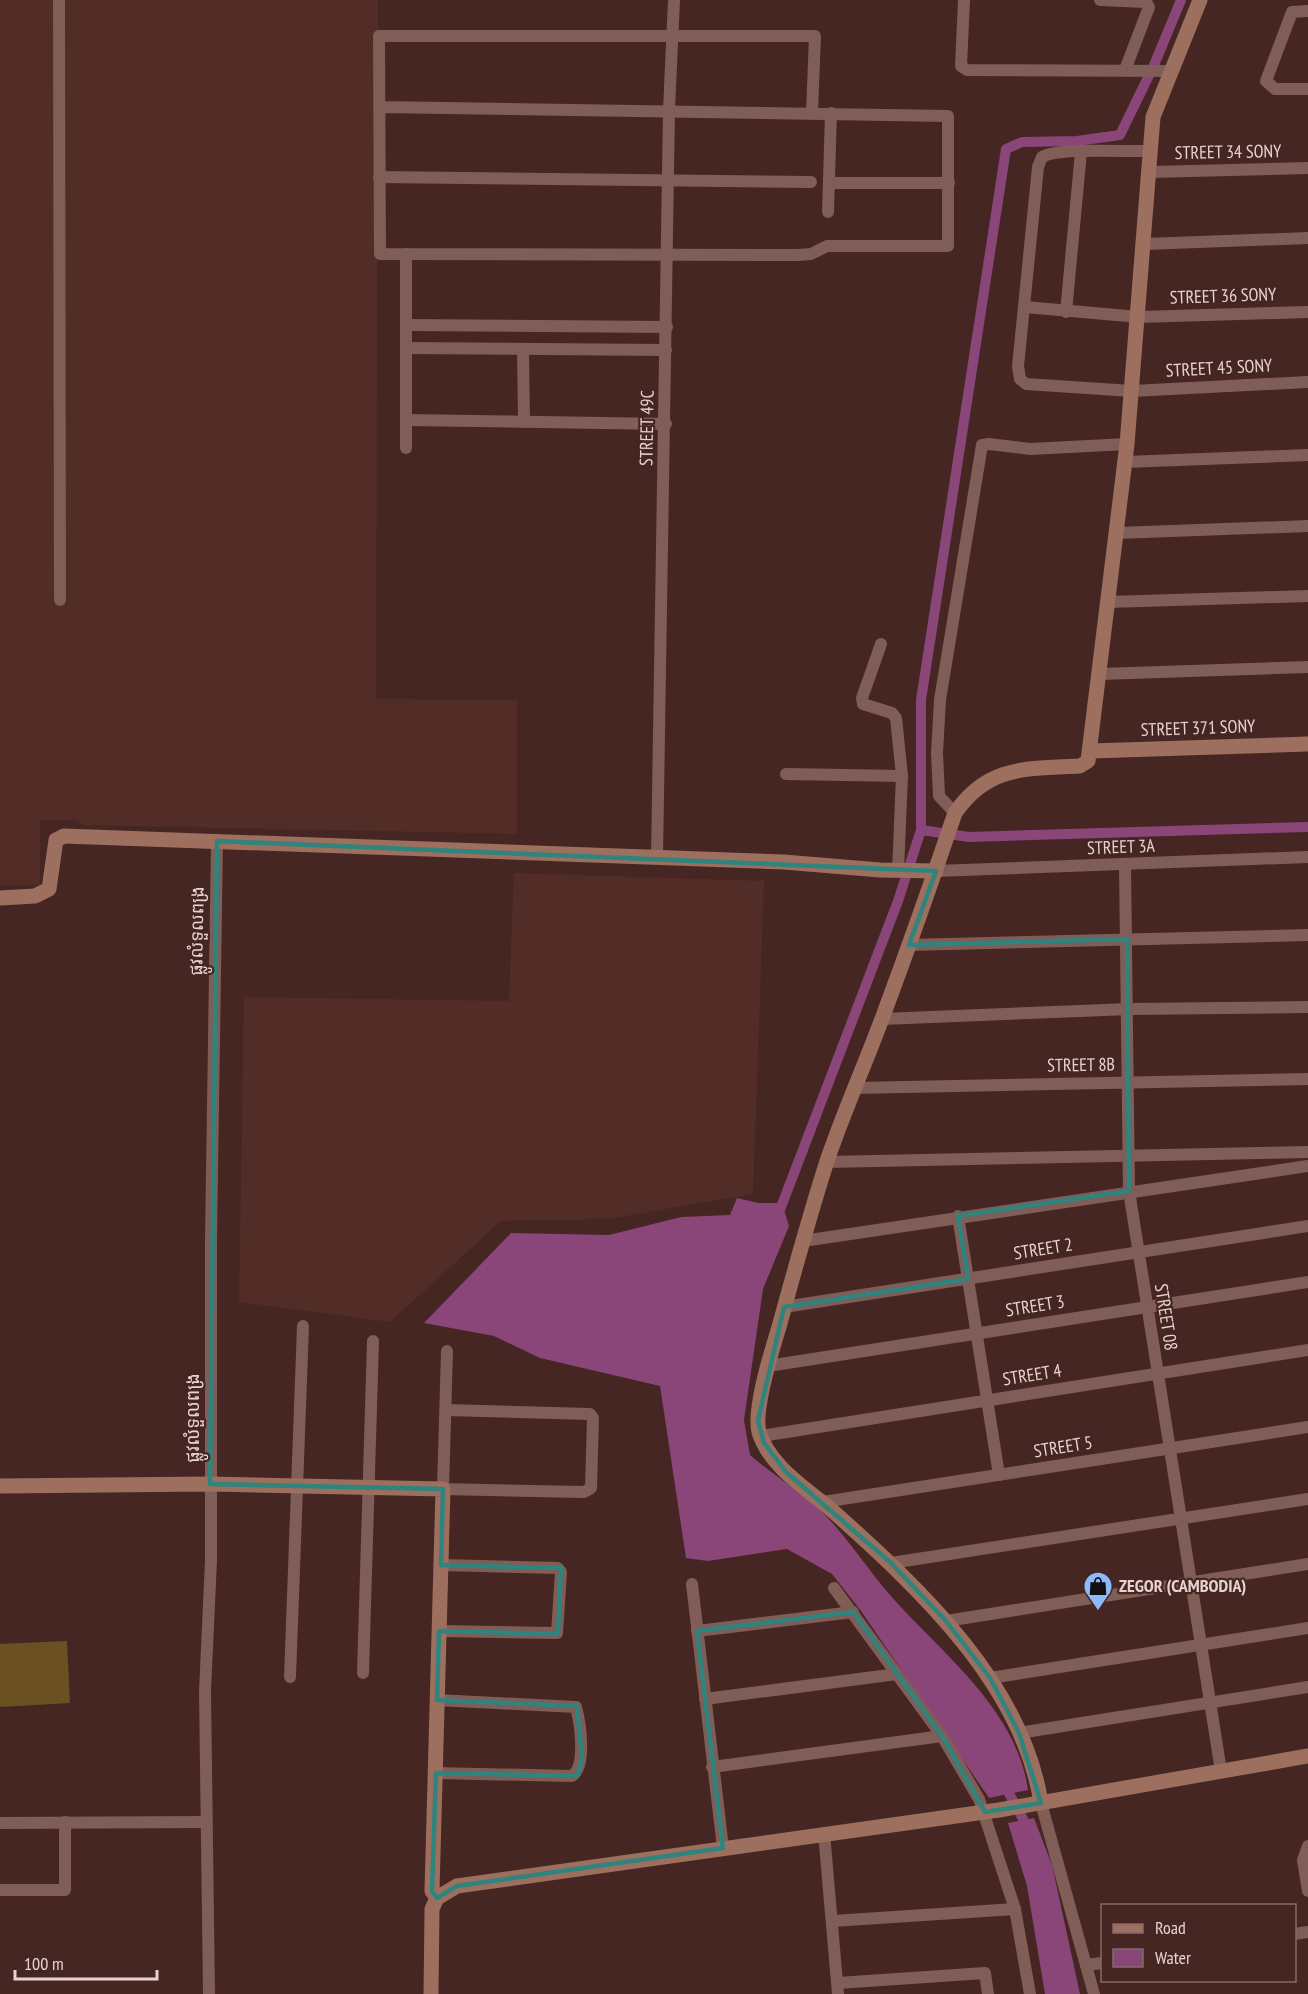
<svg xmlns="http://www.w3.org/2000/svg" width="1308" height="1994" font-family="'PT Sans Narrow','Noto Sans Khmer',sans-serif">
	<rect width="100%" height="100%" fill="#452622"/>
	<g fill="#522d27">
		<path d="M0,0h378l-2,699 141,1v134l-433,-9 -8,-5h-36v65h-40z"/>
		<path d="M514,873l250,8 -11,313 -145,25 -107,2 -111,101 -151,-20 5,-305 265,4z"/>
	</g>
	<path fill="#6b5122" d="M67,1641l3,62 -70,4v-63z"/>
	<g fill="#8a4579">
		<path d="M737,1198l21,5h24l7,23 -26,63 -19,131 6,35c23,20 58,42 78,63 26,28 46,61 72,88 50,54 117,107 128,184l-39,8 -128,-187 -29,-37 -45,-25 -79,12 -22,-3 -26,-172 -120,-28 -46,-22 -70,-13 87,-90 98,2 72,-18 49,-2z"/>
		<path d="M1034,1818l18,47 28,129h-35l-18,-108 -19,-63z"/>
	</g>
	<g fill="none" stroke-linecap="round" stroke-linejoin="round">
		<g stroke="#8a4579" stroke-width="10">
			<path d="M921,830l48,7 339,-10"/>
			<path d="M778,1215l120,-314 23,-71v-130l85,-551 16,-7 55,-1 43,-6 34,-70 27,-65"/>
			<path d="M1004,1784l19,35 3,13"/>
		</g>
		<g stroke="#805d57" stroke-width="12">
			<path d="M59,0l1,600"/>
			<path d="M964,0l-3,66 6,4 203,1"/>
			<path d="M1100,0l46,2 3,5 -24,63"/>
			<path d="M1308,11l-16,1 -26,69 9,8h33"/>
			<path d="M379,107l569,9v130h-121l-16,8 -13,1 -418,-1 -1,-218h436l-3,77"/>
			<path d="M1150,151c-24,1 -90,-4 -108,6l-4,10 -20,199 2,13 6,5 106,7 176,-9"/>
			<path d="M1150,172l158,-4"/>
			<path d="M379,177l432,5"/>
			<path d="M829,183h120"/>
			<path d="M828,212l3,-99"/>
			<path d="M1145,244l163,-6"/>
			<path d="M406,254v194"/>
			<path d="M1025,307l114,10 169,-5"/>
			<path d="M1066,312l15,-160"/>
			<path d="M406,325l261,2"/>
			<path d="M406,348l260,2"/>
			<path d="M523,349l1,73"/>
			<path d="M406,420l260,4"/>
			<path d="M1125,462l183,-7"/>
			<path d="M1117,533l191,-7"/>
			<path d="M1108,602l200,-6"/>
			<path d="M881,644l-19,54 1,6 29,9 4,5 6,58"/>
			<path d="M1101,674l207,-7"/>
			<path d="M786,774l116,2 -4,95"/>
			<path d="M955,813l-16,-17 -2,-43 3,-53 42,-255 7,-1 41,5 97,-5"/>
			<path d="M657,857l12,-747 5,-110"/>
			<path d="M1125,865l4,326 92,580"/>
			<path d="M936,871l372,-14"/>
			<path d="M909,945l399,-10"/>
			<path d="M882,1019l247,-10 179,-2"/>
			<path d="M854,1088l454,-9"/>
			<path d="M827,1162l481,-10"/>
			<path d="M958,1216l41,259"/>
			<path d="M803,1241l505,-75"/>
			<path d="M784,1307l524,-81"/>
			<path d="M768,1366l540,-84"/>
			<path d="M446,1410l144,4 3,4 -2,70 -7,4 -141,-3 4,-138"/>
			<path d="M761,1436l547,-86"/>
			<path d="M823,1502l485,-75"/>
			<path d="M891,1563l417,-64"/>
			<path d="M692,1584l31,264"/>
			<path d="M834,1588l108,148 37,63 36,110 15,85"/>
			<path d="M946,1621l362,-57"/>
			<path d="M439,1631l118,2 4,-61 -3,-4 -117,-3"/>
			<path d="M697,1631l156,-19"/>
			<path d="M363,1673l10,-332"/>
			<path d="M290,1677l13,-351"/>
			<path d="M990,1678l318,-50"/>
			<path d="M705,1699l192,-25"/>
			<path d="M1019,1733l289,-46"/>
			<path d="M712,1767l230,-31"/>
			<path d="M436,1773l136,3c15,-10 8,-54 4,-69l-139,-7"/>
			<path d="M1041,1803l53,191"/>
			<path d="M0,1823l206,-1"/>
			<path d="M824,1833l14,161"/>
			<path d="M1308,1846l-5,14 5,31"/>
			<path d="M0,1890h65v-68"/>
			<path d="M833,1921l182,-12"/>
			<path d="M1294,1934l14,-2"/>
			<path d="M1086,1965l16,-2"/>
			<path d="M838,1983l147,-10 3,21"/>
			<path d="M209,1994l-4,-303 6,-131v-321l6,-398"/>
		</g>
		<g stroke="#9c6f5e" stroke-width="15">
			<path d="M1090,751l218,-7"/>
			<path d="M0,898l35,-2 14,-7 7,-49 8,-4 720,26 96,8 56,1"/>
			<path d="M0,1486l210,-2 233,5 -11,402 5,7"/>
			<path d="M1041,1803c-18,-118 -121,-214 -206,-290 -26,-23 -65,-45 -76,-81 -6,-22 13,-82 20,-105 15,-55 30,-109 47,-163 17,-51 39,-99 57,-148 25,-67 49,-135 72,-203 33,-48 71,-44 125,-47l8,-5 39,-317 26,-327 47,-117"/>
			<path d="M431,1994l1,-85 5,-11 20,-12 542,-76 309,-54"/>
		</g>
	</g>
	<path fill="none" stroke="#2f847d" stroke-width="4.5" stroke-linejoin="round" d="M217,841l719,30 -27,74 218,-6 2,252 -171,25 10,63 -184,28 -26,114 6,22 22,29 105,91 55,58 44,57 29,55 22,70 -56,9 -43,-76 -89,-124 -156,19 26,217 -266,38 -20,12 -5,-7 4,-118 141,3 5,-17 -5,-53 -140,-6 2,-69 119,3 3,-66 -120,-3 2,-76 -233,-5z"/>
	<defs>
		<g id="shop-pin" transform="scale(1.5)"><path d="M0 17L-7.5 6A9.5 9.5 0 1 1 7.5 6Z" fill="#8eb9fd" stroke="#452622"/><path d="M-5-2.5h2.3a2.7 3.5 0 0 1 5.4 0H5L5.5 6h-11ZM-1.5-2.5h3a1.5 2.3 0 0 0-3 0Z" fill="#111"/></g>
	</defs>
	<g fill-rule="evenodd">
		<use href="#shop-pin" x="1098" y="1586"/>
	</g>
	<g text-anchor="middle" stroke-width="4.5" stroke-linejoin="round" paint-order="stroke">
		<g font-size="18" fill="#e7d2cf" stroke="#452622">
			<text transform="translate(1228 152) rotate(-1)" y="6">STREET 34 SONY</text>
			<text transform="translate(1223 296) rotate(-2)" y="6">STREET 36 SONY</text>
			<text transform="translate(1219 368) rotate(-3)" y="6">STREET 45 SONY</text>
			<text transform="translate(647 428) rotate(-89)" y="6">STREET 49C</text>
			<text transform="translate(1198 728) rotate(-2)" y="6">STREET 371 SONY</text>
			<text transform="translate(1121 847) rotate(-2)" y="6">STREET 3A</text>
			<text transform="translate(197 931) rotate(-89)" y="6">ផ្លូវលំទួលពង្រ</text>
			<text transform="translate(1081 1065) rotate(-1)" y="6">STREET 8B</text>
			<text transform="translate(1043 1249) rotate(-9)" y="6">STREET 2</text>
			<text transform="translate(1035 1306) rotate(-9)" y="6">STREET 3</text>
			<text transform="translate(1166 1317) rotate(81)" y="6">STREET 08</text>
			<text transform="translate(1032 1375) rotate(-9)" y="6">STREET 4</text>
			<text transform="translate(193 1418) rotate(-90)" y="6">ផ្លូវលំទួលពង្រ</text>
			<text transform="translate(1063 1447) rotate(-9)" y="6">STREET 5</text>
		</g>
		<g font-size="18" font-weight="bold" fill="#e7d2cf" stroke="#452622" text-anchor="start">
			<text x="1119" y="1592">ZEGOR (CAMBODIA)</text>
		</g>
	</g>
	<rect x="1101" y="1904" width="195" height="78" fill="#452622" stroke="#866b67" stroke-width="1.5"/>
	<rect x="1113" y="1924" width="30" height="9" fill="#9c6f5e" stroke="#866b67" stroke-width="1.5"/>
	<text x="1155" y="1934" font-size="18" fill="#e7d2cf">Road</text>
	<rect x="1113" y="1949" width="30" height="18" fill="#8a4579" stroke="#866b67" stroke-width="1.5"/>
	<text x="1155" y="1964" font-size="18" fill="#e7d2cf">Water</text>
	<path d="M15 1970v9h142v-9" fill="none" stroke="#e7d2cf" stroke-width="3"/>
	<text x="24" y="1970" font-size="18" fill="#e7d2cf" stroke="#452622" stroke-width="4.5" paint-order="stroke">100 m</text>
</svg>
